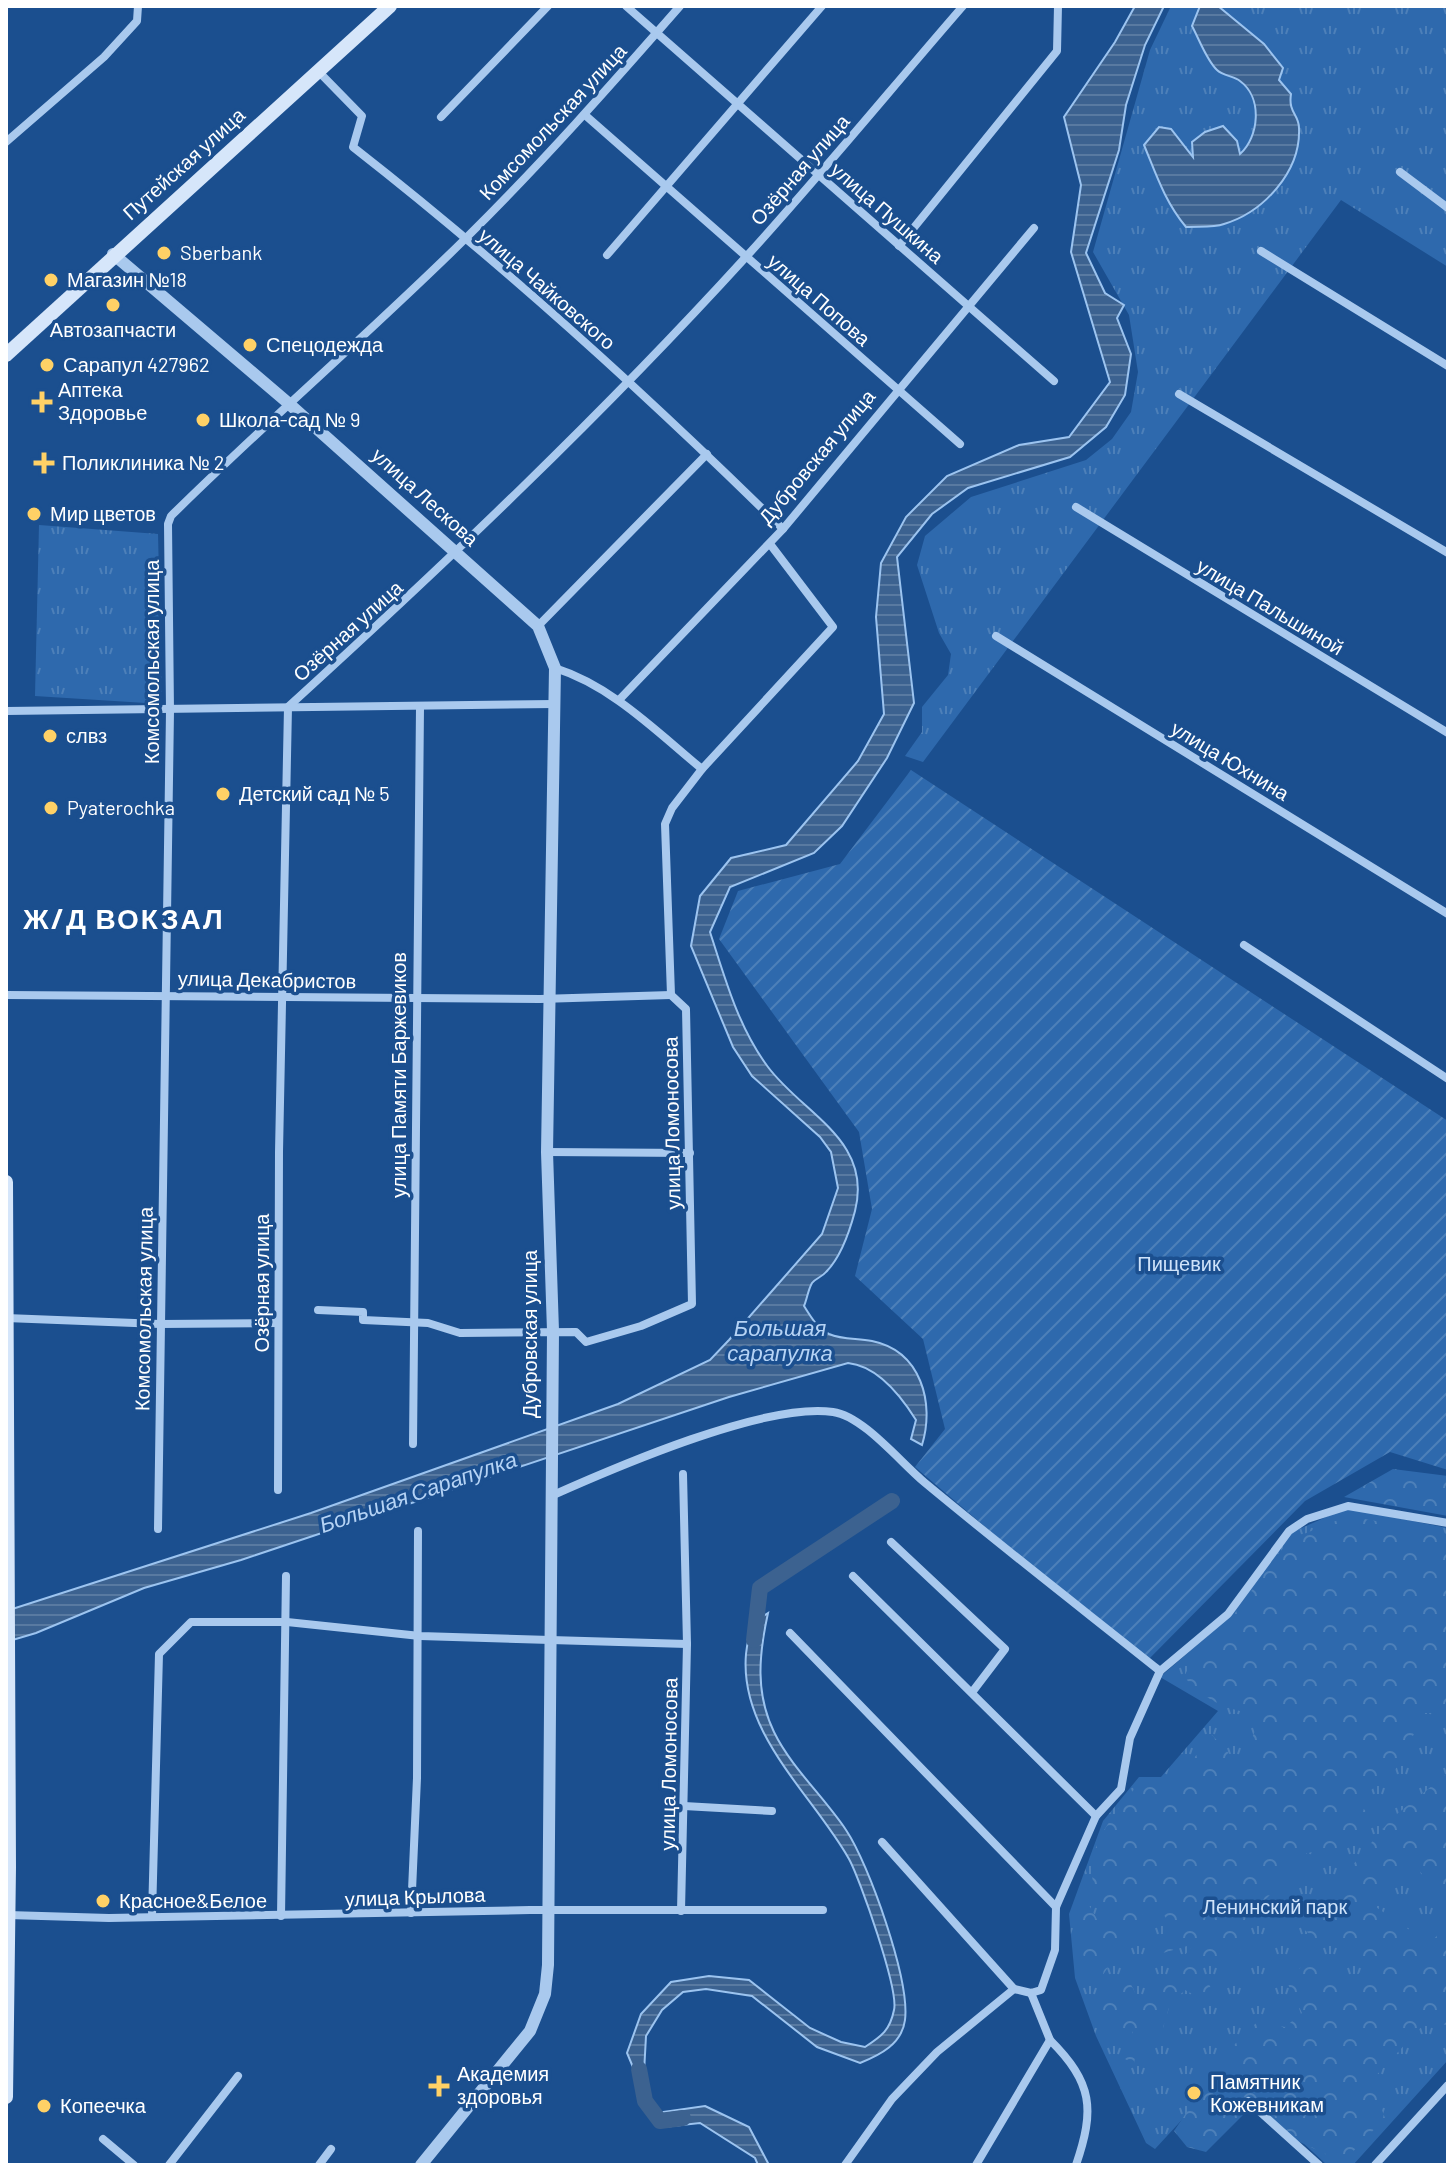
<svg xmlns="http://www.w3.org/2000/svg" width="1454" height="2171" font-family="Barlow,sans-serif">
	<defs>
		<pattern id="grass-tufts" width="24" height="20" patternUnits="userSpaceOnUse" patternTransform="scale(2)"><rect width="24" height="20" fill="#2e69ad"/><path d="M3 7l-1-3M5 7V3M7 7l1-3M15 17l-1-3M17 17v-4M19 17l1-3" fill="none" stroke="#4d80b9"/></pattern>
		<pattern id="forest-crowns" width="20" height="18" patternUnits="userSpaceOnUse" patternTransform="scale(2)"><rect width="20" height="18" fill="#2e69ad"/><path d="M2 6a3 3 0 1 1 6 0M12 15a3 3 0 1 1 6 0" fill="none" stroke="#4d80b9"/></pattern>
		<pattern id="garden-furrows" width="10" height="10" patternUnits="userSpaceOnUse" patternTransform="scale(2)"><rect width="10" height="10" fill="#2e69ad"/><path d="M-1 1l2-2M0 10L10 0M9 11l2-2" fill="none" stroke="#4d80b9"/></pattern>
		<pattern id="water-rules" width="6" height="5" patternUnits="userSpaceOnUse" patternTransform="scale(2)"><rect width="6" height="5" fill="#3c6290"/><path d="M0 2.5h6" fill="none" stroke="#597aa1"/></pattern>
	</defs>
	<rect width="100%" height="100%" fill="#1b4f8f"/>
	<g fill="url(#grass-tufts)">
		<path d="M1171,6h277v261l-107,-67 -418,562 -18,-6 17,-24v-25l26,-32 3,-21 -12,-21 -22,-68 8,-29 46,-39 115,-37 26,-21 19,-27 7,-40 -9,-57 -36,-63 57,-202z"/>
		<path d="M39,525l119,9 4,170 -127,-8z"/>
		<path d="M1346,1508l102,20v532l-95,105h-26l-101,-93 -71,77 -9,-6 -50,-107 -21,-58 -6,-64 34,-93 36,-44h22l57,-66 -58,-34 60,-52 66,-90z"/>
	</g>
	<g fill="url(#forest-crowns)">
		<path d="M1393,1469l55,7v40l-104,-19z"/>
		<path d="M1348,1516l100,18v179h-23l-32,61 -22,16 -11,16 12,10 -30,31 -35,6 -56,63 -15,50 -26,-6 -9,11 10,17 -13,9 -13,-7 -15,14 -7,24 -16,2 -10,14 -3,20 -9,-5 8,-27 -26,-8 -9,-18 28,-32 13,27 17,-11 38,-46 -38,11 12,-34 -9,-13 -17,7 -45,69c-18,-30 -24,-57 -15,-91l15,26 12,-5c-5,-10 -12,-19 -15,-29 -12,-37 25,-77 46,-103l36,-1 36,-46 24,26 11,-13 10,-21 -9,-14c-28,-6 -44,-15 -64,-36l12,-25 27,-23 66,-89z"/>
		<path d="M1448,1773v135l-3,-8 -37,-42 -38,45 60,41 18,-22v103l-23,-2 -54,58 14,37 -42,44 -67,-31 -25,-24 -45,45 -19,-5 -13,-16 54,-80 30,-30 27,6 17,-14 -16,-33 29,-25 36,25 22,-18 -60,-25 -12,-10 91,-109z"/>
	</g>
	<path fill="url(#garden-furrows)" d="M911,770l537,351v349l-58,-18 -85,49 -160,162 -230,-196 30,-38 -22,-90 -68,-63 17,-67 -13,-77 -140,-193 19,-48 102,-27z"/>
	<g fill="url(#water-rules)" stroke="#9cc4f0" stroke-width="2">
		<path d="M1135,6h29l-19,39 -19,60 -7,45 -33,103 19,40 19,12 -7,13 14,36 -6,41 -19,32 -36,30 -102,31 -36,26 -35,43 17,146 -27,55 -45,68 -28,27 -84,34 -20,45c15,46 28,95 58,135 35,47 105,73 87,144 -5,19 -14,46 -29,61 -4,5 -10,6 -14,11 -4,7 -5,16 -8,23 7,11 13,22 25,28 14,6 28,4 43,7 49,10 63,62 50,104l-11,-6 5,-19c-15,-24 -39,-54 -68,-57l-119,34 -488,163 -97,28 -108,45 -30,9v-31l305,-98 307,-109 92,-44 19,-20 93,-106 16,-46 -7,-36 -11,-15 -68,-61 -19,-29 -42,-101 9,-50 31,-38 55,-13 72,-84 26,-47 -8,-97 5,-54 25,-46 41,-41 72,-31 50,-8 41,-55 -39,-130 10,-67 -17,-68 51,-75z"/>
		<path d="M1200,6h18l46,38 19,24 -4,12 12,14c-3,19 8,20 8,34 2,43 -35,84 -75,96 -11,4 -26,2 -38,3 -21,-25 -30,-53 -42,-82l15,-18 12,2 22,28 -1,-15 13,-10 18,-6 14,15 3,13c19,-17 23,-56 0,-73 -6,-5 -17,-5 -23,-11 -10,-9 -18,-31 -25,-44z"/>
		<path d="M768,1613c-9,41 -13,80 6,119 17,35 50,65 72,98 23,34 64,150 59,190 -3,24 -25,35 -45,43l-43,-16 -65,-51 -46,-7 -23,3 -21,18 -16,26 -3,55 -16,-38 14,-39 30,-32 38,-6 40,4 61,48 31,14 24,5c17,-11 25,-17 29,-37 5,-20 -34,-131 -45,-151 -36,-64 -110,-125 -103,-205 2,-18 5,-31 22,-41z"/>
		<path d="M705,2106l44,21 20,38h-11l-3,-7 -55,-35 -36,4 -8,-14z"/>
	</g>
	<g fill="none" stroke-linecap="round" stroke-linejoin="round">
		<g stroke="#3c6290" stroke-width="16">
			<path d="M754,1640l6,-52 132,-87"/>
			<path d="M639,2069l6,32 15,20 23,-3"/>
		</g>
		<g stroke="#a9c9ee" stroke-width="8">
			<path d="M626,6l428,375"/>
			<path d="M318,71l44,45 -9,31c151,118 294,248 430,382"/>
			<path d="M585,115l375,329"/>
			<path d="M441,117l107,-111"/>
			<path d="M6,142l98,-85 33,-36 1,-15"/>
			<path d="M1400,172l48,36"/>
			<path d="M899,246l158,-195 1,-45"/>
			<path d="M1261,251l187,115"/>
			<path d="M607,255l215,-249"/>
			<path d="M1179,394l269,159"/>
			<path d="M1076,507l372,226"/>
			<path d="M538,626l169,-172"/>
			<path d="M996,636l452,278"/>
			<path d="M555,668c57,18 102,64 147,101"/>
			<path d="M619,700l164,-171 251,-301"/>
			<path d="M6,711l549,-7"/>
			<path d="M1244,945l204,134"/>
			<path d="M6,995l534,4 131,-4"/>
			<path d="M547,1152l143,1"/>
			<path d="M318,1310l45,2v8l65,3 32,10 116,-1 10,10 55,-16 51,-22 -6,-295 -15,-14 -6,-171 7,-16 30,-39 131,-142 -63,-83"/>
			<path d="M6,1318l154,6 118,-1"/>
			<path d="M413,1444l7,-737"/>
			<path d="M278,1490l1,-338 9,-445c158,-144 313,-291 457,-449 75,-82 145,-168 218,-252"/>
			<path d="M551,1496c65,-29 214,-94 282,-84 30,4 67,50 91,70 77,64 157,126 236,189"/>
			<path d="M158,1529l12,-818 -2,-187 3,-8c96,-95 199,-183 295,-278 75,-74 145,-153 214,-232"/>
			<path d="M891,1542l114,107 -32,42"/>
			<path d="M853,1576l243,240"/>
			<path d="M790,1633l266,274"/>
			<path d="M684,1806l88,5"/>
			<path d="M882,1842l132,147"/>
			<path d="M681,1911l6,-267 -4,-170"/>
			<path d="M411,1913l6,-135 1,-247"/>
			<path d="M8,1915l101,3 421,-8h293"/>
			<path d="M152,1916l7,-262 32,-32h96l133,14 267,8"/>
			<path d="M281,1916l5,-340"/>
			<path d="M1031,1993l19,47"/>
			<path d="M1248,2101l71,64"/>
			<path d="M103,2139l31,26"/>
			<path d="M169,2165l69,-89"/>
			<path d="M319,2165l12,-16"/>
			<path d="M845,2165l47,-66 45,-47 77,-63 17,4 10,-3 14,-40 1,-43 40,-91 25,-27 9,-51 30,-67 68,-57 61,-83 18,-12 41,-13 100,17"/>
			<path d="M976,2165l74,-125c43,43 45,69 26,125"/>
			<path d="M1375,2165l73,-80"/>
		</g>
		<path stroke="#a9c9ee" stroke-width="12" d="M113,254l174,148 251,224 17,42 -8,484 6,179 -5,634 -3,29 -15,37 -109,134"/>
		<g stroke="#d6e6fa" stroke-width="14">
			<path d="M6,355l384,-349"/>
			<path d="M6,1182l3,685 -3,230"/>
		</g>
	</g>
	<g fill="#ffd166" stroke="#1b4f8f" stroke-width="3">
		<circle cx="164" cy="253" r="8"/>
		<circle cx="51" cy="280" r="8"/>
		<circle cx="113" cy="305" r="8"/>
		<circle cx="250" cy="345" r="8"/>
		<circle cx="47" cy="365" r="8"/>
		<path d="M38 390h8v8h8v8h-8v8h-8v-8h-8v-8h8z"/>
		<circle cx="203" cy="420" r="8"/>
		<path d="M40 451h8v8h8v8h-8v8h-8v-8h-8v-8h8z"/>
		<circle cx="34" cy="514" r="8"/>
		<circle cx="50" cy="736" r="8"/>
		<circle cx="223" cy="794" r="8"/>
		<circle cx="51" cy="808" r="8"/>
		<circle cx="103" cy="1901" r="8"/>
		<path d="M435 2074h8v8h8v8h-8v8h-8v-8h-8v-8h8z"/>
		<circle cx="1194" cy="2093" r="8"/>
		<circle cx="44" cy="2106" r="8"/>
	</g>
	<g text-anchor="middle" stroke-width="7" stroke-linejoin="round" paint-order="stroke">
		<g font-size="20" fill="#fff" stroke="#1b4f8f">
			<text transform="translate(553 122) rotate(-47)" y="7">Комсомольская улица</text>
			<text transform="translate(184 164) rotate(-42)" y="7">Путейская улица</text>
			<text transform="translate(800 170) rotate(-49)" y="7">Озёрная улица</text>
			<text transform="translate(887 213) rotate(41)" y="7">улица Пушкина</text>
			<text transform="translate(547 289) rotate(41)" y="7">улица Чайковского</text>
			<text transform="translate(819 300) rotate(41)" y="7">улица Попова</text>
			<text transform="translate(817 457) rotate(-50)" y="7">Дубровская улица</text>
			<text transform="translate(425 497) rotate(42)" y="7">улица Лескова</text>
			<text transform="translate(1270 607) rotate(31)" y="7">улица Пальшиной</text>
			<text transform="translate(348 631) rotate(-42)" y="7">Озёрная улица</text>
			<text transform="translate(152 662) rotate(-90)" y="7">Комсомольская улица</text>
			<text transform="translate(1230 761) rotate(31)" y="7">улица Юхнина</text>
			<text transform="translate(267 980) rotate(1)" y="7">улица Декабристов</text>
			<text transform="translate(399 1075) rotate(-90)" y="7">улица Памяти Баржевиков</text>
			<text transform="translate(672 1123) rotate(-91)" y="7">улица Ломоносова</text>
			<text transform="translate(262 1283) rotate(-90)" y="7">Озёрная улица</text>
			<text transform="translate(144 1309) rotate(-89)" y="7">Комсомольская улица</text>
			<text transform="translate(530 1334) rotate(-90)" y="7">Дубровская улица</text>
			<text transform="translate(669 1764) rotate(-89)" y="7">улица Ломоносова</text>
			<text transform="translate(415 1897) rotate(-2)" y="7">улица Крылова</text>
		</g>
		<g font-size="20" fill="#fff" stroke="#1b4f8f" text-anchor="start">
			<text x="180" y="260">Sberbank</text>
			<text x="67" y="287">Магазин №18</text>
			<text x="113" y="337" text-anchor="middle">Автозапчасти</text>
			<text x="266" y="352">Спецодежда</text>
			<text x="63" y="372">Сарапул 427962</text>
			<text x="58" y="397">Аптека<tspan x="58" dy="23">Здоровье</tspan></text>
			<text x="219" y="427">Школа-сад № 9</text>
			<text x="62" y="470">Поликлиника № 2</text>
			<text x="50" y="521">Мир цветов</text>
			<text x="66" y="743">слвз</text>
			<text x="239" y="801">Детский сад № 5</text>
			<text x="67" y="815">Pyaterochka</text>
			<text x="119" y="1908">Красное&amp;Белое</text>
			<text x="457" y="2081">Академия<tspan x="457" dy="23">здоровья</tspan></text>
			<text x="1210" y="2089">Памятник<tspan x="1210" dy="23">Кожевникам</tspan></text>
			<text x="60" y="2113">Копеечка</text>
		</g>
		<g font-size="20" fill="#cfe3fa" stroke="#1b4f8f">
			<text x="1179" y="1271">Пищевик</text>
			<text x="1275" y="1914">Ленинский парк</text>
		</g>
		<g font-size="22" font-style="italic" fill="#b5d3f5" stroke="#1b4f8f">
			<text x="780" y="1336">Большая<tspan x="780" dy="25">сарапулка</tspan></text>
			<text transform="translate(418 1492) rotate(-19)" y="8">Большая Сарапулка</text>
		</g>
		<g font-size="28" font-weight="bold" letter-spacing="2" fill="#fff" stroke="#1b4f8f">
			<text x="124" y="929">Ж/Д ВОКЗАЛ</text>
		</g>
	</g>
	<rect width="1454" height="2171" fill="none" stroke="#ffffff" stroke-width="16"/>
</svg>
